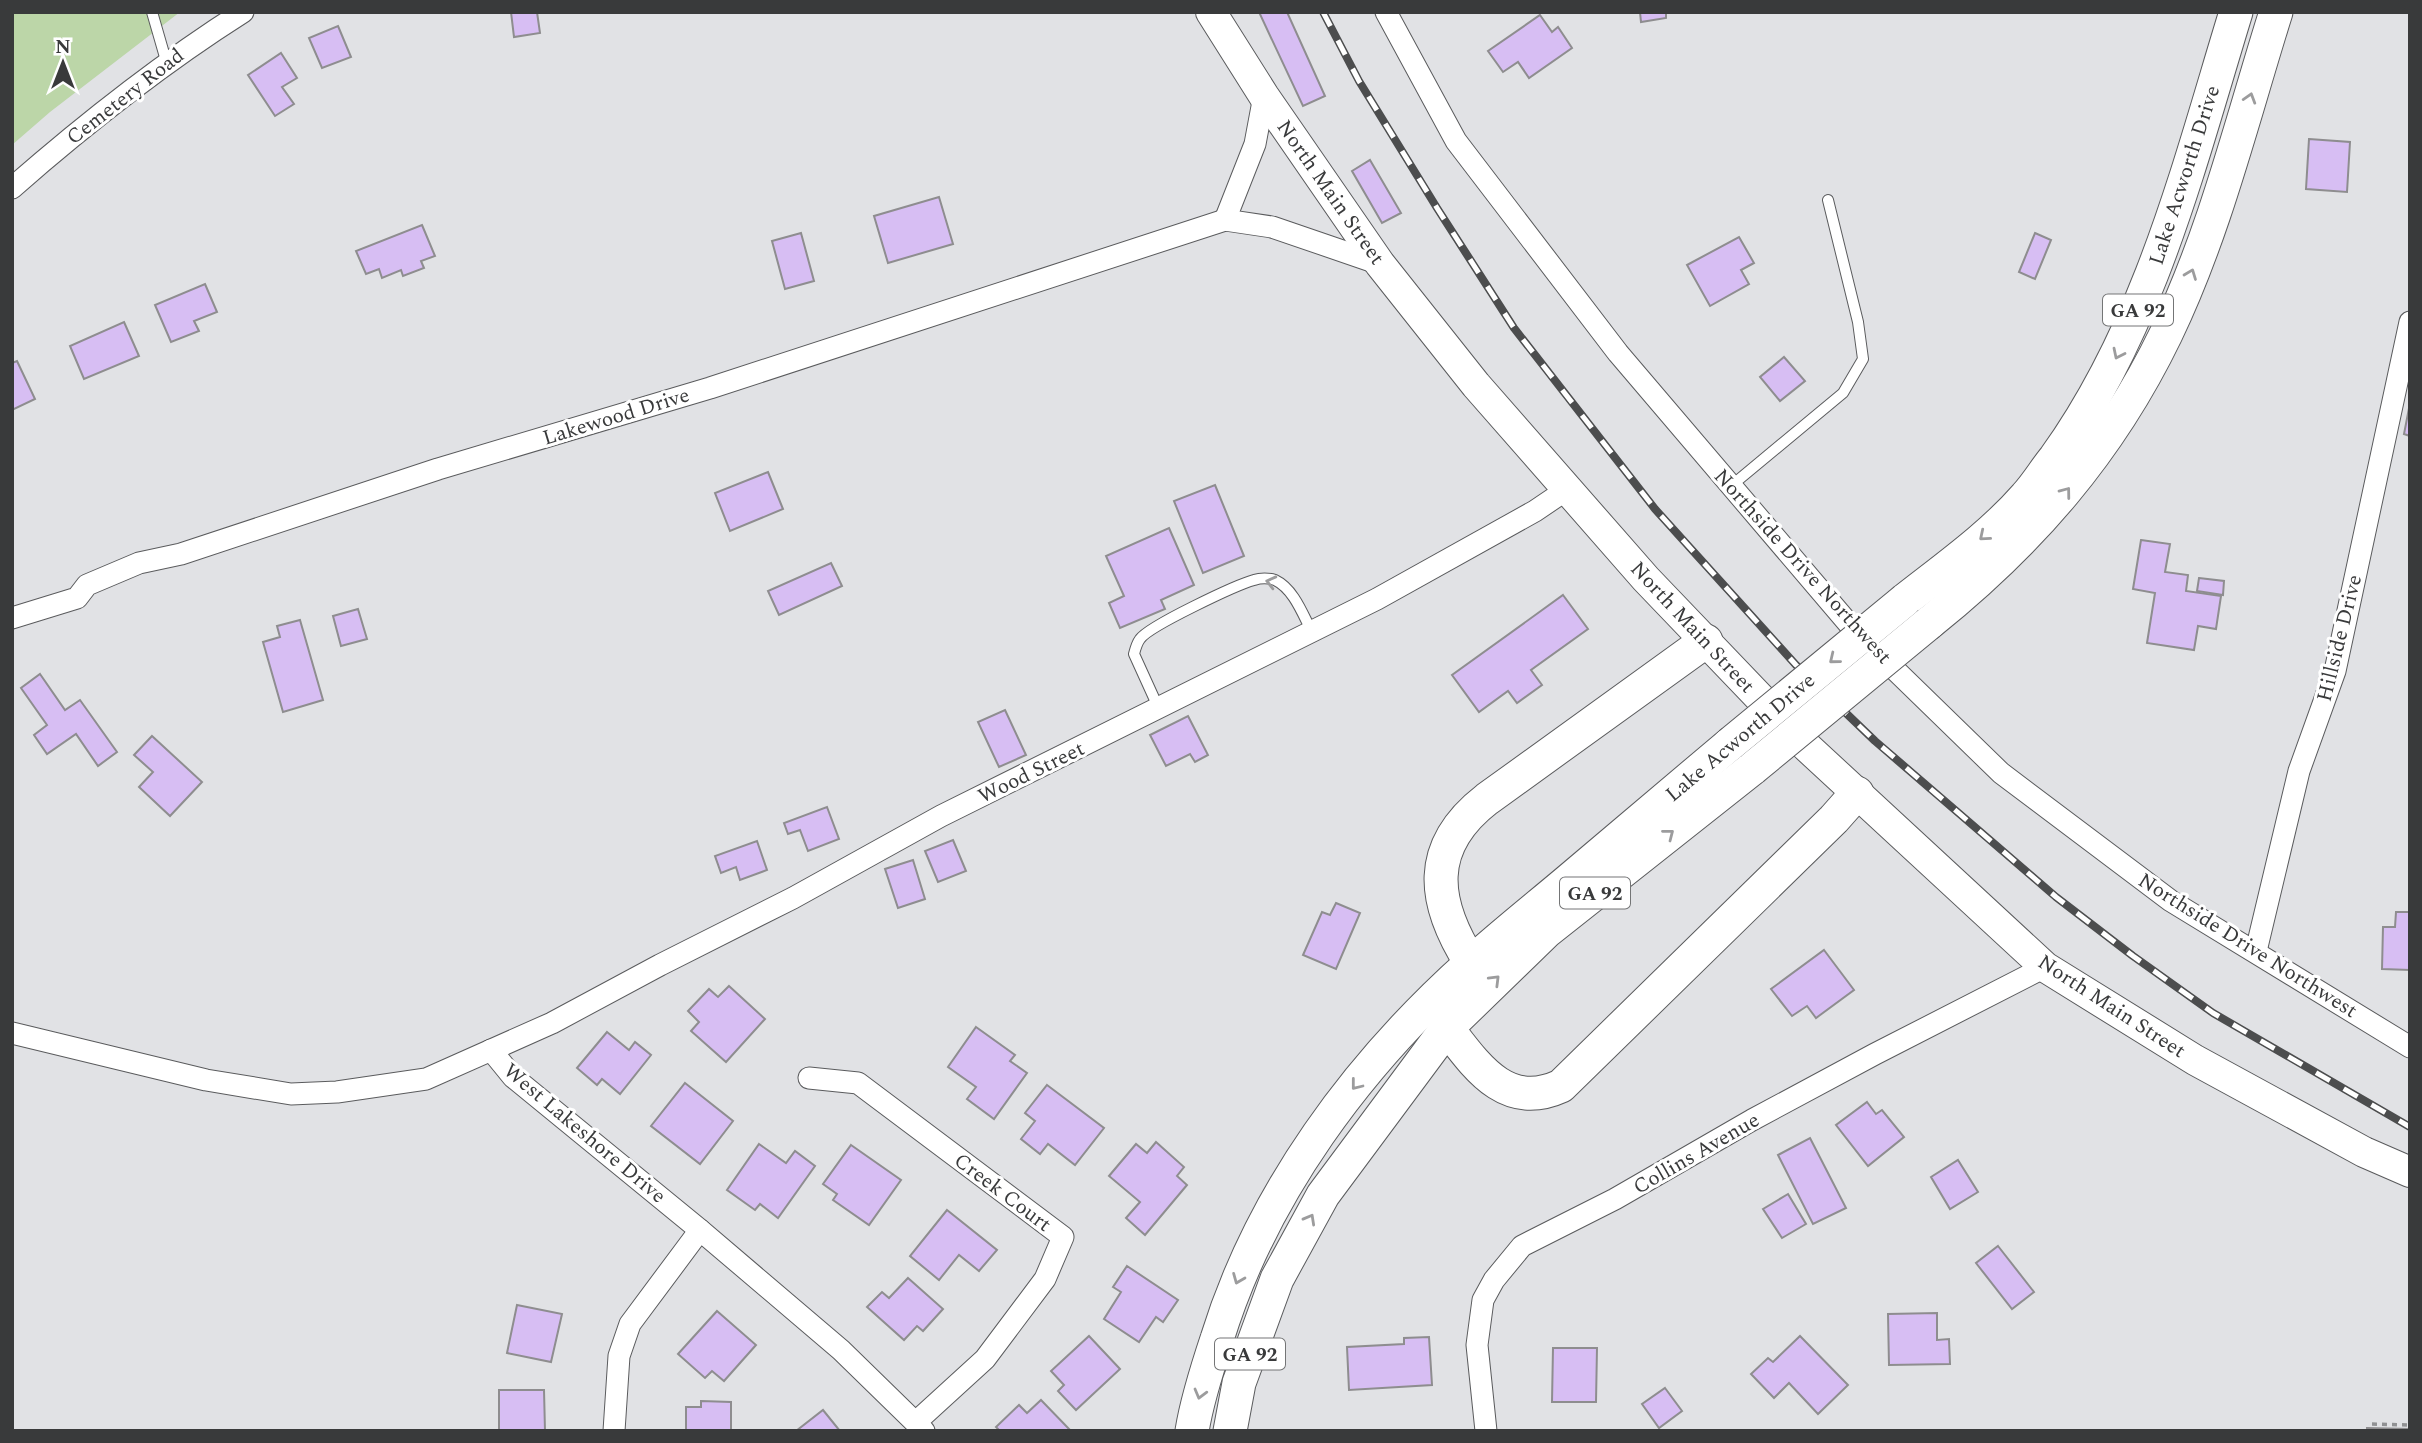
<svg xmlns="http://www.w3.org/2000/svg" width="2422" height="1443" font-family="Spectral,serif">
	<rect width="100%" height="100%" fill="#e1e2e5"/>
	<path fill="#bcd6a8" d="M12,12h168l-130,100 -38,33z"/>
	<g fill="#d7bef3" stroke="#8e8d8f" stroke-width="2">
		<path d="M511,12h26l3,21 -26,4z"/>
		<path d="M1259,12h28l38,84 -22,10z"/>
		<path d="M1640,12h26v6l-25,4z"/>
		<path d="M1540,15l12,17 6,-5 14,21 -43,30 -11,-16 -15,10 -15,-21z"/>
		<path d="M338,26l13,31 -29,11 -13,-30z"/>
		<path d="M281,53l16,25 -15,9 12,17 -19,12 -27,-41z"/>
		<path d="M2309,139l41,3 -3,50 -41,-3z"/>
		<path d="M1370,160l31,53 -19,10 -30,-52z"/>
		<path d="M939,197l14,47 -65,19 -14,-47z"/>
		<path d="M422,225l13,31 -14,5 3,7 -21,8 -2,-6 -19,8 -3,-9 -13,5 -10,-23z"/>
		<path d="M801,233l13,48 -29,8 -13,-48z"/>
		<path d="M2035,233l16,7 -16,39 -16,-7z"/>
		<path d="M1739,237l15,26 -13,7 8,14 -39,22 -23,-41z"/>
		<path d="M205,284l12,28 -23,9 5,10 -28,11 -16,-37z"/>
		<path d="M124,322l15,34 -55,23 -14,-33z"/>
		<path d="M1784,357l21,24 -25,20 -20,-24z"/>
		<path d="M17,361l18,38 -23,11v-47z"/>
		<path d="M2410,403v33l-6,-2z"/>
		<path d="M768,472l15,37 -53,22 -15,-38z"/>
		<path d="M1215,485l29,71 -41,17 -29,-72z"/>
		<path d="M1169,528l25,57 -33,15 4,9 -45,19 -11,-25 15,-7 -18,-40z"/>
		<path d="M2141,540l29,4 -5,28 23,3 -2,16 35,5 -5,33 -18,-3 -4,24 -47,-7 8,-50 -22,-4z"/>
		<path d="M831,563l11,23 -63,29 -11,-24z"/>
		<path d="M2199,578l25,3 -1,14 -26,-4z"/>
		<path d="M1563,595l25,34 -57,41 11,15 -25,18 -9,-12 -29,21 -27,-37z"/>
		<path d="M358,609l9,30 -26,7 -8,-30z"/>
		<path d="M300,620l23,80 -40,12 -20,-70 17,-5 -3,-11z"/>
		<path d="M40,674l25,36 15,-10 37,52 -19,14 -22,-32 -29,20 -13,-19 13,-10 -26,-37z"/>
		<path d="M1005,710l21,45 -27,12 -21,-45z"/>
		<path d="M1188,716l20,39 -13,7 -5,-8 -24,12 -16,-31z"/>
		<path d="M152,736l50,46 -32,34 -31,-29 14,-15 -19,-17z"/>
		<path d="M827,807l12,32 -31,12 -8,-21 -12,4 -4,-11z"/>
		<path d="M953,840l13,31 -28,11 -13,-31z"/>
		<path d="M757,841l10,29 -27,10 -4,-13 -15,6 -6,-17z"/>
		<path d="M913,860l12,39 -27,9 -13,-39z"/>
		<path d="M1336,903l24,10 -24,56 -33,-14 19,-43 8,3z"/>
		<path d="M2396,912h14v58l-28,-1 1,-42h12z"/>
		<path d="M1824,950l30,40 -38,28 -9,-12 -15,10 -21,-27z"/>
		<path d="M729,986l36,33 -39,43 -35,-31 8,-9 -11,-11 21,-22 9,8z"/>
		<path d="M976,1027l39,28 -5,6 17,12 -33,46 -27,-20 9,-12 -28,-20z"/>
		<path d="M607,1032l22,18 6,-8 16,13 -31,39 -18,-15 -5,6 -20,-17z"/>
		<path d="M685,1083l48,38 -33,43 -49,-38z"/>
		<path d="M1047,1085l57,43 -29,37 -27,-21 -8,10 -19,-15 14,-18 -10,-8z"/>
		<path d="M1867,1102l9,12 6,-4 22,27 -36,29 -32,-41z"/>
		<path d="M1810,1138l36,70 -33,16 -35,-69z"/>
		<path d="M1156,1142l28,25 -7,9 10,9 -42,50 -19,-17 14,-16 -31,-26 27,-32 11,9z"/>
		<path d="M759,1144l27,19 9,-12 20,15 -37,52 -18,-14 -5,6 -28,-20z"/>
		<path d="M851,1145l50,35 -32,45 -36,-25 4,-6 -14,-10z"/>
		<path d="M1958,1160l20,32 -28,17 -19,-32z"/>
		<path d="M1788,1194l18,30 -24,14 -19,-29z"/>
		<path d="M947,1210l50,40 -18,21 -20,-16 -20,25 -29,-24z"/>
		<path d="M1998,1246l36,46 -22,17 -36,-46z"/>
		<path d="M1127,1266l51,34 -15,22 -7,-5 -17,25 -35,-23 17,-27 -8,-5z"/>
		<path d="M908,1278l35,31 -20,22 -6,-5 -13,14 -37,-33 15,-15 7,6z"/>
		<path d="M517,1305l45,9 -11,48 -44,-9z"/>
		<path d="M717,1311l39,34 -32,36 -12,-10 -7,7 -27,-24z"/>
		<path d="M1937,1313v27l12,-1 1,25 -61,1 -1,-51z"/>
		<path d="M1089,1336l31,33 -44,41 -18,-19 6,-6 -13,-14z"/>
		<path d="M1800,1336l48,49 -30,29 -29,-31 -15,15 -23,-24 17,-16 5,4z"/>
		<path d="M1429,1337l3,48 -83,5 -2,-43 57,-3v-6z"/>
		<path d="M1553,1348h44l-1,54h-44z"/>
		<path d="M1665,1388l17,23 -23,17 -17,-24z"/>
		<path d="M499,1390h45l1,41h-46z"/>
		<path d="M1041,1400l30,31h-71l-4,-4 23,-22 8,8z"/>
		<path d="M701,1401l30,1v29h-45v-24h15z"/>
		<path d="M823,1410l17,21h-44z"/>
		<path d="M2367,1428l43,1v2h-43z"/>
	</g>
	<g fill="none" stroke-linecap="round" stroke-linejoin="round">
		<g stroke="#5a5b5d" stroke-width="12">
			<g id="service">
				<path d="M152,12l15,52"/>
				<path d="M1731,486l112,-93 20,-34 -5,-37 -30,-122"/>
				<path d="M1159,709l-25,-55c1,-4 3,-11 6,-15 9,-13 96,-54 114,-59 6,-2 15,-2 21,0 19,9 28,35 37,52"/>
			</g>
		</g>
		<g stroke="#5a5b5d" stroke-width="23">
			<g id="minor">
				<path d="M1386,12l70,129 162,212 236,277 147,143 170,128 239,146"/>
				<path d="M12,188c73,-64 149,-124 231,-176"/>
				<path d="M1225,220l30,-76 9,-48"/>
				<path d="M12,618l65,-20 10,-13 52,-22 42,-9 257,-85 272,-81 515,-168 47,7 108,37"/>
				<path d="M2256,951l43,-180 36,-100 75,-349"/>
				<path d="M12,1033l194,47 85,14 46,-2 89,-13 126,-56 108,-58 133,-67 148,-82 436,-217 158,-88 34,-23"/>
				<path d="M491,1050l22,27 187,153 141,120 83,81"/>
				<path d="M809,1078l49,5 205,154 -18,42 -60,80 -69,63"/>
				<path d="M614,1431l5,-75 11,-32 70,-94"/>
				<path d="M1486,1431l-9,-86 6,-45 11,-20 28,-34 93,-47 137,-79 123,-66 170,-87"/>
			</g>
		</g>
		<g stroke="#5a5b5d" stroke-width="32">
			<path id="secondary" d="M1211,12l53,84 116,168 96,121 170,194 161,168 238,220 150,93 169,92 46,20"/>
		</g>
		<g stroke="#5a5b5d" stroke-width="35">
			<g id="primary">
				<path d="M1905,600c42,-33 86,-64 121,-104 11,-12 19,-26 29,-38 95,-132 134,-293 181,-446"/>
				<path d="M1929,623c101,-81 180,-171 237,-289 49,-102 76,-214 110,-322"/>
				<path d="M1471,963c-39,-61 -46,-116 16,-164l219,-158"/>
				<path d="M1447,1028c30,39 59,83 114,58l273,-267 23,-26"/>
				<path d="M1192,1431c5,-31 15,-62 25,-92 45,-146 141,-275 254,-376 32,-29 65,-55 97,-82 54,-46 108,-92 162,-137"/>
				<path d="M1230,1431l9,-48 38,-104 46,-84 124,-167 100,-97 206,-163"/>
			</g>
		</g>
		<path stroke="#909193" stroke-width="3.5" stroke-dasharray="5 5" stroke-linecap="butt" d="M2372,1424l38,1"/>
		<use href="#service" stroke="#fff" stroke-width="10"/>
		<use href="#minor" stroke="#fff" stroke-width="21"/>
		<use href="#secondary" stroke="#fff" stroke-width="30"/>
		<use href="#primary" stroke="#fff" stroke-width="33"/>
		<g stroke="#4c4d4e" stroke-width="8">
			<path id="rail" d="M1323,12l36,69 78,127 77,120 141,181 141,156 79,76 181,156 77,59 80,57 197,114"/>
		</g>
		<use href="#rail" stroke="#fff" stroke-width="5" stroke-dasharray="16" stroke-linecap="butt"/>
		<g stroke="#5a5b5d" stroke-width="35" stroke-linecap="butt">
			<g id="primary-bridge">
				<path d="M1730,744l175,-144"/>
				<path d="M1753,768l176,-145"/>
			</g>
		</g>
		<use href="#primary-bridge" stroke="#fff" stroke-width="33"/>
	</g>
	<defs><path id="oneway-chevron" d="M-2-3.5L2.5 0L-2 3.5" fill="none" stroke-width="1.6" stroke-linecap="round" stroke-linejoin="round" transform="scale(1.75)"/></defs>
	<g stroke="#9c9c9d">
		<use href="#oneway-chevron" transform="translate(2250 98) rotate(-73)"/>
		<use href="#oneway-chevron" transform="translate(2191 274) rotate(-69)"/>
		<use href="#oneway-chevron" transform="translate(2118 354) rotate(116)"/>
		<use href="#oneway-chevron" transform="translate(2066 492) rotate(-53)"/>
		<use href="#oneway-chevron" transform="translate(1984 536) rotate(140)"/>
		<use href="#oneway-chevron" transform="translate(1271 582) rotate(-166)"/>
		<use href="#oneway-chevron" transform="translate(1834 659) rotate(141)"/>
		<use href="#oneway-chevron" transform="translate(1669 834) rotate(-38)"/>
		<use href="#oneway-chevron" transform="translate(1495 980) rotate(-45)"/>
		<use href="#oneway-chevron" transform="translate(1356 1085) rotate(128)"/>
		<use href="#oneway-chevron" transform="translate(1310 1219) rotate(-61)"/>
		<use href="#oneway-chevron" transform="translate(1238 1279) rotate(112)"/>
		<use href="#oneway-chevron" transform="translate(1200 1394) rotate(105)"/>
	</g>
	<g text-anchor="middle" stroke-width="6" stroke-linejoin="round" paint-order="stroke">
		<g fill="#fff" stroke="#747576" stroke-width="2">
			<rect x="2103" y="294.5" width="70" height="31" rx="5"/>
			<rect x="1560" y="877.5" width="70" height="31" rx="5"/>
			<rect x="1215" y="1338.5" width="70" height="31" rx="5"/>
		</g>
		<g font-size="19" font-weight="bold" fill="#393a3b">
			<text x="2138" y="317">GA 92</text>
			<text x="1595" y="900">GA 92</text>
			<text x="1250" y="1361">GA 92</text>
		</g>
		<g font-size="21" fill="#393a3b" stroke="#fff">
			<text transform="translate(125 96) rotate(-38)" y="7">Cemetery Road</text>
			<text transform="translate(2184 175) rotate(-72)" y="7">Lake Acworth Drive</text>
			<text transform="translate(1331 192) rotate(55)" y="7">North Main Street</text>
			<text transform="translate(616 416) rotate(-17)" y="7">Lakewood Drive</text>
			<text transform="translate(1803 566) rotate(48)" y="7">Northside Drive Northwest</text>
			<text transform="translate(1693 627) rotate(47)" y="7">North Main Street</text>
			<text transform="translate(2339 638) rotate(-76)" y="7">Hillside Drive</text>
			<text transform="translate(1740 737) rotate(-40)" y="7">Lake Acworth Drive</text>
			<text transform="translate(1031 772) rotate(-26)" y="7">Wood Street</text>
			<text transform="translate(2248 945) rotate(32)" y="7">Northside Drive Northwest</text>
			<text transform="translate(2112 1006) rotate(33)" y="7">North Main Street</text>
			<text transform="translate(585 1133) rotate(40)" y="7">West Lakeshore Drive</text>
			<text transform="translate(1696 1153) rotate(-30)" y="7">Collins Avenue</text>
			<text transform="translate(1003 1192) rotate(37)" y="7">Creek Court</text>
		</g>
	</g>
	<rect width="2422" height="1443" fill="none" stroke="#393a3b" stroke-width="28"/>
	<g transform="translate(63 63)" stroke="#ffffff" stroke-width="5" paint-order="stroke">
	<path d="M0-5L12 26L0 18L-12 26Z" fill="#393a3b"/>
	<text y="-10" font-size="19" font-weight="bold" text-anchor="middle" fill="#393a3b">N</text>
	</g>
</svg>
